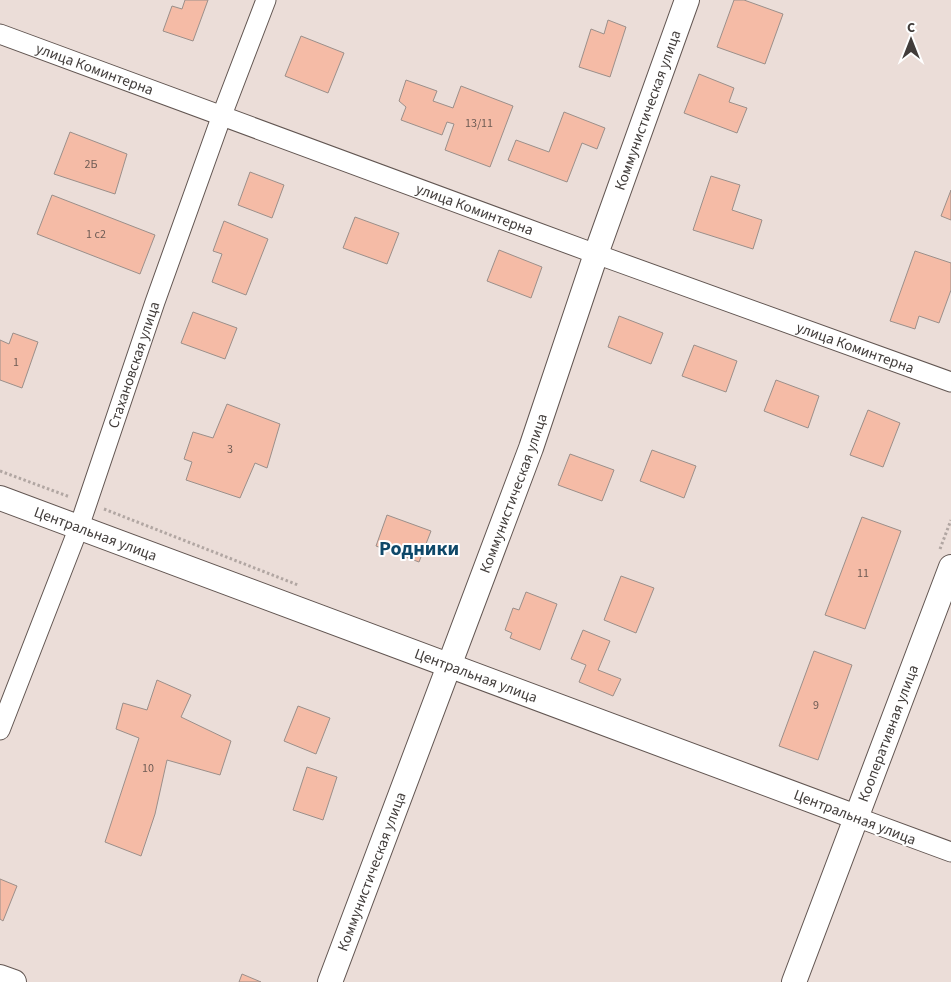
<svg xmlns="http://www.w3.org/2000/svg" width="951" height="982" font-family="'Source Sans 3',sans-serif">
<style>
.building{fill:#f5bba6;stroke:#9b8f8a}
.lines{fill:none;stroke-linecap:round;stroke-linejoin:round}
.minor-casing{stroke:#625652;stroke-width:21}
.tertiary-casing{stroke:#625652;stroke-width:26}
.path{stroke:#b1a6a2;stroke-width:3;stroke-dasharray:2.5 2.5;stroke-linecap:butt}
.minor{stroke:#fff;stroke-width:19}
.tertiary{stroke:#fff;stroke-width:24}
.labels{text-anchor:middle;stroke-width:4;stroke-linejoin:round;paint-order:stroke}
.number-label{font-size:12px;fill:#6e5c55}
.street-label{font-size:15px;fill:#413c3a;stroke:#fff}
.district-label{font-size:20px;font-weight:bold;fill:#0e4869;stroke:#fff}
</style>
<rect width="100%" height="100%" fill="#ebddd8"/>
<!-- building -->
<g class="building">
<polygon points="185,0 208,0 193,41 163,31 172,6 182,9"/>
<polygon points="734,0 744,0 783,14 765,64 717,47"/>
<polygon points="608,20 626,27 610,77 579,67 591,29 604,34"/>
<polygon points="301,36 344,53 328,93 285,76"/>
<polygon points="699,74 734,88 729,102 747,108 737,133 684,113"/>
<polygon points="406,80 437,91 433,101 453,108 461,86 513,106 490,167 445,150 454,124 447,122 442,135 401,120 406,107 399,101"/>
<polygon points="564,112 605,128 597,149 582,143 567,182 508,160 516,140 549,152"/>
<polygon points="70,132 127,154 115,194 54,174"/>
<polygon points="250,172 284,185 272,218 238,205"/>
<polygon points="711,176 740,185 732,210 762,220 753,249 693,230"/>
<polygon points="951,190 951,220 941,216"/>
<polygon points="52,195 155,235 140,274 37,234"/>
<polygon points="355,217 399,233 387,264 343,248"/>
<polygon points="224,221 268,239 246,295 212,282 222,254 213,251"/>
<polygon points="499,250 542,267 531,298 487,281"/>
<polygon points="915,251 951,263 951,290 939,323 919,316 915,329 890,321"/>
<polygon points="193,312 237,328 225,359 181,343"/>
<polygon points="619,316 663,333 651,364 608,347"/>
<polygon points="13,333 38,342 22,388 0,380 0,340 9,344"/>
<polygon points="694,345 737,361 726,392 682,376"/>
<polygon points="776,380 819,396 808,428 764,411"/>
<polygon points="227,404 280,424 267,468 255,463 240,498 186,480 192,462 184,459 193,432 213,438"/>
<polygon points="868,410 900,423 883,467 850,455"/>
<polygon points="652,450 696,466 684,498 640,481"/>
<polygon points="570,454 614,470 602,501 558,485"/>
<polygon points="387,515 431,531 419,562 376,546"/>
<polygon points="862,517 901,531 865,629 825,615"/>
<polygon points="621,576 654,588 636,633 604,620"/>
<polygon points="526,592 557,604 540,650 510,638 512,633 505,630 513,608 519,610"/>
<polygon points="583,630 610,641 598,670 621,679 613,696 579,682 586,665 571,659"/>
<polygon points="814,651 852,665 818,760 779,746"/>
<polygon points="157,680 191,695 181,717 231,741 220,775 167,760 155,814 141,856 105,842 139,738 116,729 123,703 147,710"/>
<polygon points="298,706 330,718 316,754 284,741"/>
<polygon points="307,767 337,777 323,820 293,810"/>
<polygon points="0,879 17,886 3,921 0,919"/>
<polygon points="242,974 261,982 239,982"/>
</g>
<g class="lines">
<defs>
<g id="minor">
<path id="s1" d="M0,34L596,254L951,382"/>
<path id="s2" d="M0,730L79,527L155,302L222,115L266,0"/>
<polyline points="856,817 951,852"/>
</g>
<g id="tertiary">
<path id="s3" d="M0,498L856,817"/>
<polyline points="0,977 14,982"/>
<path id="s4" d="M330,982L531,448L596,254L687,0"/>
<path id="s5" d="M794,982L951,567"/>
</g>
</defs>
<!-- minor casing -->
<use href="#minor" class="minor-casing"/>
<!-- tertiary casing -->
<use href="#tertiary" class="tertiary-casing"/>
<!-- path -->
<g class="path">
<polyline points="0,471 70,497"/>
<polyline points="104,509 298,585"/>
<polyline points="940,549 951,520"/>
</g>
<!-- minor -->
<use href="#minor" class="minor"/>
<!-- tertiary -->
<use href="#tertiary" class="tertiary"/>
</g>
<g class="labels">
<!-- number labels -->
<g class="number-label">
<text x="479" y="127">13/11</text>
<text x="91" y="168">2Б</text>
<text x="96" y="238">1 с2</text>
<text x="16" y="366">1</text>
<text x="230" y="453">3</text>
<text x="863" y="577">11</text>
<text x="816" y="709">9</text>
<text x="148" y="772">10</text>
</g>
<!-- street labels -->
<g class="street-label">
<text dy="5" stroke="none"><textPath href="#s1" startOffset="101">улица Коминтерна</textPath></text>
<text dy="5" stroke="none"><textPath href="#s4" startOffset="928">Коммунистическая улица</textPath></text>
<text dy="5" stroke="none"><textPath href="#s1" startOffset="506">улица Коминтерна</textPath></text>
<text dy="5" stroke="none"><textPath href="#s1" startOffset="911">улица Коминтерна</textPath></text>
<text dy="5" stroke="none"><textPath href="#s2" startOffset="389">Стахановская улица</textPath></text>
<text dy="5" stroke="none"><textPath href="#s4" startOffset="522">Коммунистическая улица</textPath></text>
<text dy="5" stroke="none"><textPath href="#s3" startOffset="102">Центральная улица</textPath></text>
<text dy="5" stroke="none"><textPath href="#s3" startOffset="508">Центральная улица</textPath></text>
<text dy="5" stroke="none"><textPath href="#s5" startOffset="266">Кооперативная улица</textPath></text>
<text transform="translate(855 817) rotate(21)" y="5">Центральная улица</text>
<text dy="5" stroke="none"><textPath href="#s4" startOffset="118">Коммунистическая улица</textPath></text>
</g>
<!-- district labels -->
<g class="district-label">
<text x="419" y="555">Родники</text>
</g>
</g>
<!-- north arrow -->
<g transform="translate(911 40)" stroke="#ffffff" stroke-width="4" paint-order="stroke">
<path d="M0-4L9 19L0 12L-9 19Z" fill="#413c3a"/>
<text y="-8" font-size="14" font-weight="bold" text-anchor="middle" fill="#413c3a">С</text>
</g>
</svg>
